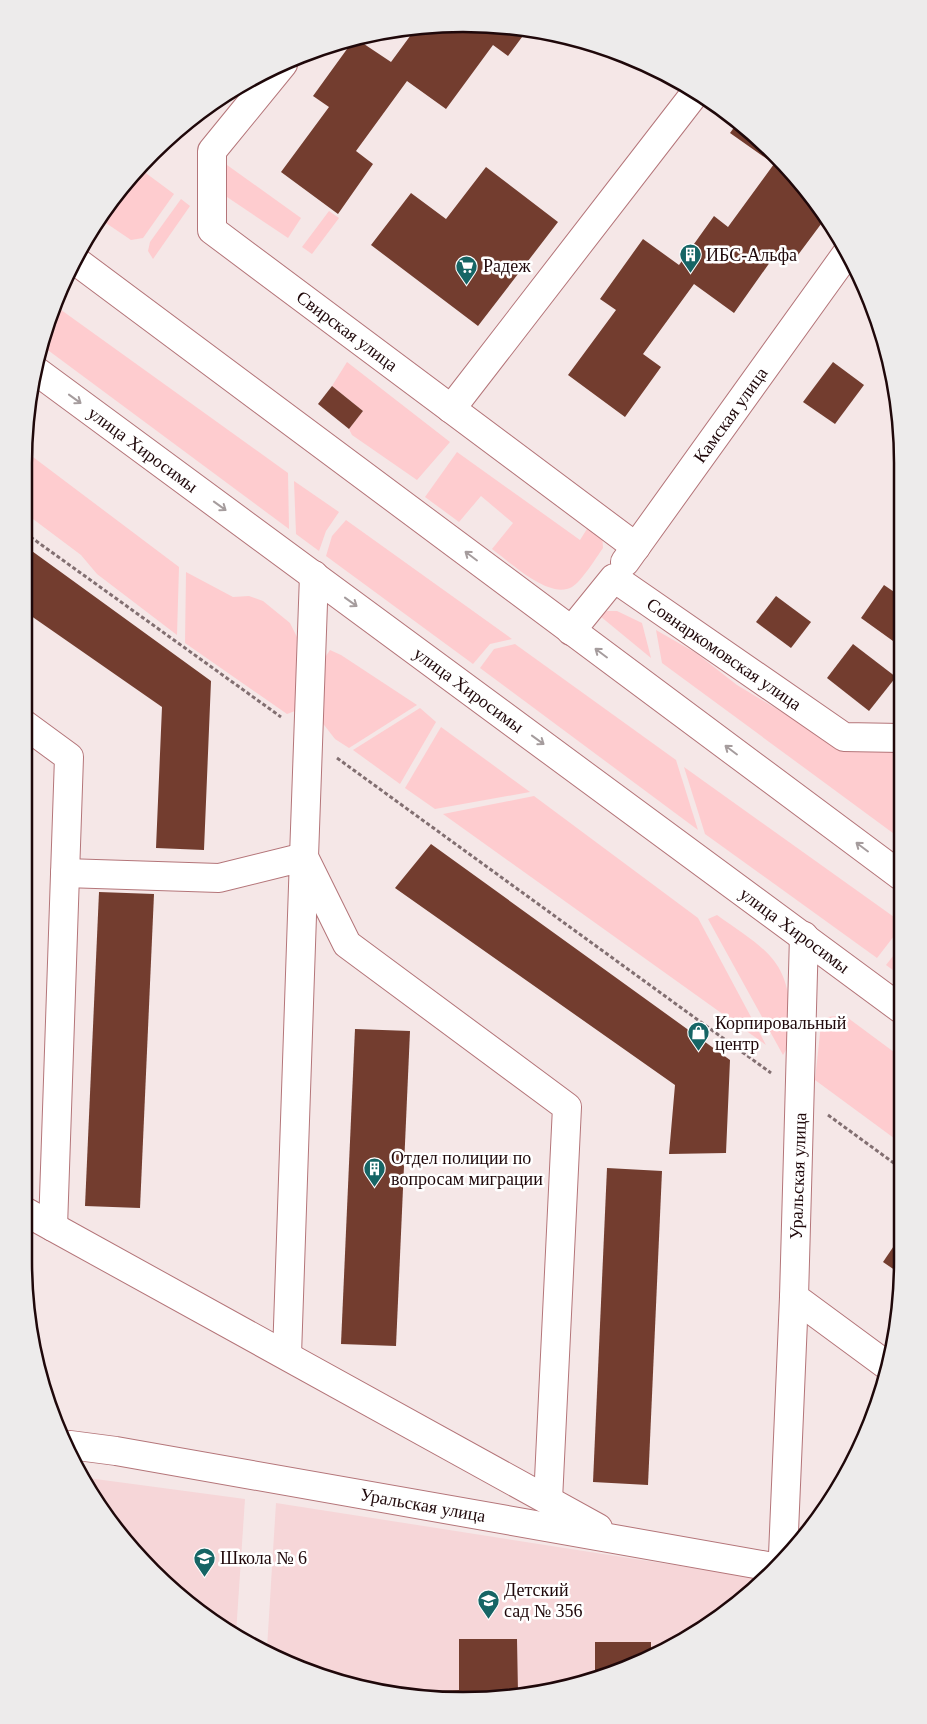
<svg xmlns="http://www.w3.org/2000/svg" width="927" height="1724" font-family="'Times New Roman',serif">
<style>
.built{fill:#f6d6d8}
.green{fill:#fecccf}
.building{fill:#733d2f}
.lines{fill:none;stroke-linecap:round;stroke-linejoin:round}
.minor-casing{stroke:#b47579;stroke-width:30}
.major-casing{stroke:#b47579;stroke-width:30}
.path{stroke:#826f71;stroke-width:3;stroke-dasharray:4 2.5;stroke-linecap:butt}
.minor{stroke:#fff;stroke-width:28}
.major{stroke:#fff;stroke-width:28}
.oneway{stroke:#a59c9d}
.labels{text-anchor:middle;stroke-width:5;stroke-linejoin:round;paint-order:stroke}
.poi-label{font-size:18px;fill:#1f080a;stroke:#fff;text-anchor:start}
.street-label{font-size:18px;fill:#1f080a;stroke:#fff}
.rim{fill:none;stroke:#1f080a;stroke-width:2.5}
</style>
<rect width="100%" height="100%" fill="#f5e7e7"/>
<!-- built -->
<g class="built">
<polygon points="88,1478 245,1499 236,1634 219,1626 115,1528"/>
<polygon points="276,1503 764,1579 754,1591 632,1667 493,1699 350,1685 267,1648"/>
</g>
<!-- green -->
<g class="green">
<polygon points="220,160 301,218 288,238 227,197"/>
<polygon points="139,168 174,194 143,238 131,240 100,219"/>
<polygon points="181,199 190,206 153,259 148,251 150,242"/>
<polygon points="329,211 339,218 312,254 302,247"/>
<polygon points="57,307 288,473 289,529 41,345"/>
<polygon points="347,362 450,442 417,480 352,435 349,429 363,411 332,386"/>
<polygon points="25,451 179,567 177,635 97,574 81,555 25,513"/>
<path d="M457,452L580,540L592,521L602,533L603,548C596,558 581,582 572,587C549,600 510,562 492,549L513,523L481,496L459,522L425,497Z"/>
<polygon points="294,481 339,512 326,531 319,551 296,534"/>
<polygon points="346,520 512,639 490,644 473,664 326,556 332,536"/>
<polygon points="186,572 233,597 249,596 263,601 290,623 297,637 295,711 287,714 185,643"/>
<polygon points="607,611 617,611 642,623 651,658 600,616"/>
<polygon points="656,630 696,653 737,685 823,737 885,750 901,756 901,839 662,663"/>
<polygon points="515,644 676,760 698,830 480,668 494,649"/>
<polygon points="330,650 341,655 417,705 349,748 335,739 321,721 324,659"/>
<polygon points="420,708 436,722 400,784 353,750"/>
<polygon points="441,727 530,792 435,809 405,788"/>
<polygon points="684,767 901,922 901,927 877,958 705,834"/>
<polygon points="534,796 698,918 766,1045 443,814"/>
<path d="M717,915C761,947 790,958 790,1018C790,1033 791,1043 783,1055L708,919Z"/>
<polygon points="901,946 901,976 886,965"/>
<polygon points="836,1016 848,1018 902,1058 902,1144 815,1080 821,1024 828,1017"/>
</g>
<!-- building -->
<g class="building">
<polygon points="434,25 528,29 508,56 493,45 446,109 407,81 356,151 373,164 338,214 281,172 329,107 313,96 355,38 391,62 416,28"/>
<polygon points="738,122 754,133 788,172 786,174 797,183 827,216 795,259 780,248 734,313 694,284 643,354 661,367 625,417 568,375 616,310 600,299 643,239 679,265 714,216 728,227 774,164 730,133"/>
<polygon points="486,167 558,222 478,326 371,245 411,193 446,219"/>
<polygon points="833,362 864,385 835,424 803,402"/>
<polygon points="332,386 363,411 349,429 318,404"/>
<polygon points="25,546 211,681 204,850 156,848 162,707 24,611"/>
<polygon points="884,585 900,596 900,646 861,618"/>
<polygon points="776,596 811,622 791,648 756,622"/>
<polygon points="853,644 896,677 869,711 827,678"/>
<polygon points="431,844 730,1060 726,1153 669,1154 675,1085 395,888"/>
<polygon points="99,892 154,894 140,1208 85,1206"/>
<polygon points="355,1029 410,1031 396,1346 341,1344"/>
<polygon points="607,1168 662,1171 648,1485 593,1482"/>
<polygon points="902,1234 902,1275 883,1262"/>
<polygon points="459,1639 517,1639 518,1693 493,1699 413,1692 459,1690"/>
<polygon points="595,1642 651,1642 651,1655 632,1667 595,1675"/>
</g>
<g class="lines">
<defs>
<g id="minor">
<path id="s1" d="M283,64L212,151V230L636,547"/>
<polyline points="451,409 696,92"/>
<path id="s2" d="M625,562L847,253"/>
<polyline points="314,575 304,857 347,944 567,1107 548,1500"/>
<path id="s3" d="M571,631L614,578L844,737L901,738"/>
<polyline points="24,724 69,757 53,1227"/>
<polyline points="65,873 219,878 304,857 287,1355"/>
<polyline points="804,936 794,1297 889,1367"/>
<polyline points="24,1211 598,1528"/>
<path id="s4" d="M70,1445L116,1451L773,1567"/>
<polyline points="783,1555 794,1297"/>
</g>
<g id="major">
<polyline points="76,261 901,876"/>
<path id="s5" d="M35,370L901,1009"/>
</g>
</defs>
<!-- minor casing -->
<use href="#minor" class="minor-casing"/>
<!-- major casing -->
<use href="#major" class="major-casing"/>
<!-- path -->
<g class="path">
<polyline points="25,533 281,717"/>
<polyline points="337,758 771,1073"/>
<polyline points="828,1115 902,1169"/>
</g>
<!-- minor -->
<use href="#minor" class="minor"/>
<!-- major -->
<use href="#major" class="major"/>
</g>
<!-- one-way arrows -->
<defs><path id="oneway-shaft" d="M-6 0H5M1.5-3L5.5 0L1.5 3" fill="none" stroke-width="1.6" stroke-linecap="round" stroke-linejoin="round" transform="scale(1.25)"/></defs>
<g class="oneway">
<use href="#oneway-shaft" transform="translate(75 399) rotate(36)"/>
<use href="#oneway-shaft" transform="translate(220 506) rotate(36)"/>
<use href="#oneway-shaft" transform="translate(471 556) rotate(-143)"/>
<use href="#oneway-shaft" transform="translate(351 602) rotate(36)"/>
<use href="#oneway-shaft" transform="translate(601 653) rotate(-143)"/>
<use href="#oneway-shaft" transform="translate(538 740) rotate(36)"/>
<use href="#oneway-shaft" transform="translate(731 750) rotate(-143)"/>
<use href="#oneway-shaft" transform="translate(862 847) rotate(-143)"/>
</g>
<!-- icons -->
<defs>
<symbol id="building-pin" viewBox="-11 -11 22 30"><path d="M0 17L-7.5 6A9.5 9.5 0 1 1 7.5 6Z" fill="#166565" stroke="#fff"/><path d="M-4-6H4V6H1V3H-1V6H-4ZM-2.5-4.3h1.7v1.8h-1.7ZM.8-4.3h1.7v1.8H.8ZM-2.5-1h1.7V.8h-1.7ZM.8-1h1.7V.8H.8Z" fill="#fff"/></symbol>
<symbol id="supermarket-pin" viewBox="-11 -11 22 30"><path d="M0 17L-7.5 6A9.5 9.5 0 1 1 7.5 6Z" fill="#166565" stroke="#fff"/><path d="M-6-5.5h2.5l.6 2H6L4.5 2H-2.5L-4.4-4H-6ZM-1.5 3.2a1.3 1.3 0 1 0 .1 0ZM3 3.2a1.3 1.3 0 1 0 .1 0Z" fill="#fff"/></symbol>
<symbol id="shop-pin" viewBox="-11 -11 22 30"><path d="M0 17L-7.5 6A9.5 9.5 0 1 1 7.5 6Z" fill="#166565" stroke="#fff"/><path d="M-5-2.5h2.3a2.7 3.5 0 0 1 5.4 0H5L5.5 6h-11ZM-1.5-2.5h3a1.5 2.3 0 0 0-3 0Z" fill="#fff"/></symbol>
<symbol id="school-pin" viewBox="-11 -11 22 30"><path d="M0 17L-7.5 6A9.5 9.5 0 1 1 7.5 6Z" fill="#166565" stroke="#fff"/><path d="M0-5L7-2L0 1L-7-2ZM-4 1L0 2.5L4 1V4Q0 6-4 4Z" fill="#fff"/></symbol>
</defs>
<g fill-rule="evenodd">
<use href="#building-pin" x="678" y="242" width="25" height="34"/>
<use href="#supermarket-pin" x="454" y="254" width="25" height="34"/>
<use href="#shop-pin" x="686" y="1020" width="25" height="34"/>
<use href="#building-pin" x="362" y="1156" width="25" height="34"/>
<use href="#school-pin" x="192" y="1546" width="25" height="34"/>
<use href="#school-pin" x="476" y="1588" width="25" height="34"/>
</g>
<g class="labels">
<!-- poi labels -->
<g class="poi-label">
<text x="706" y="261">ИБС-Альфа</text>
<text x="483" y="272">Радеж</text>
<text x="715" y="1029">Корпировальный<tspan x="715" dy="21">центр</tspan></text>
<text x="391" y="1164">Отдел полиции по<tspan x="391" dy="21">вопросам миграции</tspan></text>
<text x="220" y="1564">Школа № 6</text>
<text x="504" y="1596">Детский<tspan x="504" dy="21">сад № 356</tspan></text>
</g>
<!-- street labels -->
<g class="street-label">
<text dy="6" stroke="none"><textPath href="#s1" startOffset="360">Свирская улица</textPath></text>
<text dy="6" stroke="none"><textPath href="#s2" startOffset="181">Камская улица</textPath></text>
<text dy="6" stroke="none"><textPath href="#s5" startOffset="134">улица Хиросимы</textPath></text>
<text dy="6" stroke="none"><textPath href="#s3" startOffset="202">Совнаркомовская улица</textPath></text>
<text dy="6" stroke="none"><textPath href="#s5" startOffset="539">улица Хиросимы</textPath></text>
<text dy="6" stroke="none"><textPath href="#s5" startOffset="944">улица Хиросимы</textPath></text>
<text transform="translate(798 1176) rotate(-88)" y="6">Уральская улица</text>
<text dy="6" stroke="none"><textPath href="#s4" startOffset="358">Уральская улица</textPath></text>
</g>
</g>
<!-- crop -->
<path d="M0 0H927V1724H0ZM463 32H463A431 431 0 0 1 894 463V1261A431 431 0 0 1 463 1692H463A431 431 0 0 1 32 1261V463A431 431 0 0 1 463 32Z" fill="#edebeb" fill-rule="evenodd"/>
<path class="rim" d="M463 32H463A431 431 0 0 1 894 463V1261A431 431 0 0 1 463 1692H463A431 431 0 0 1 32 1261V463A431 431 0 0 1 463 32Z"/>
</svg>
